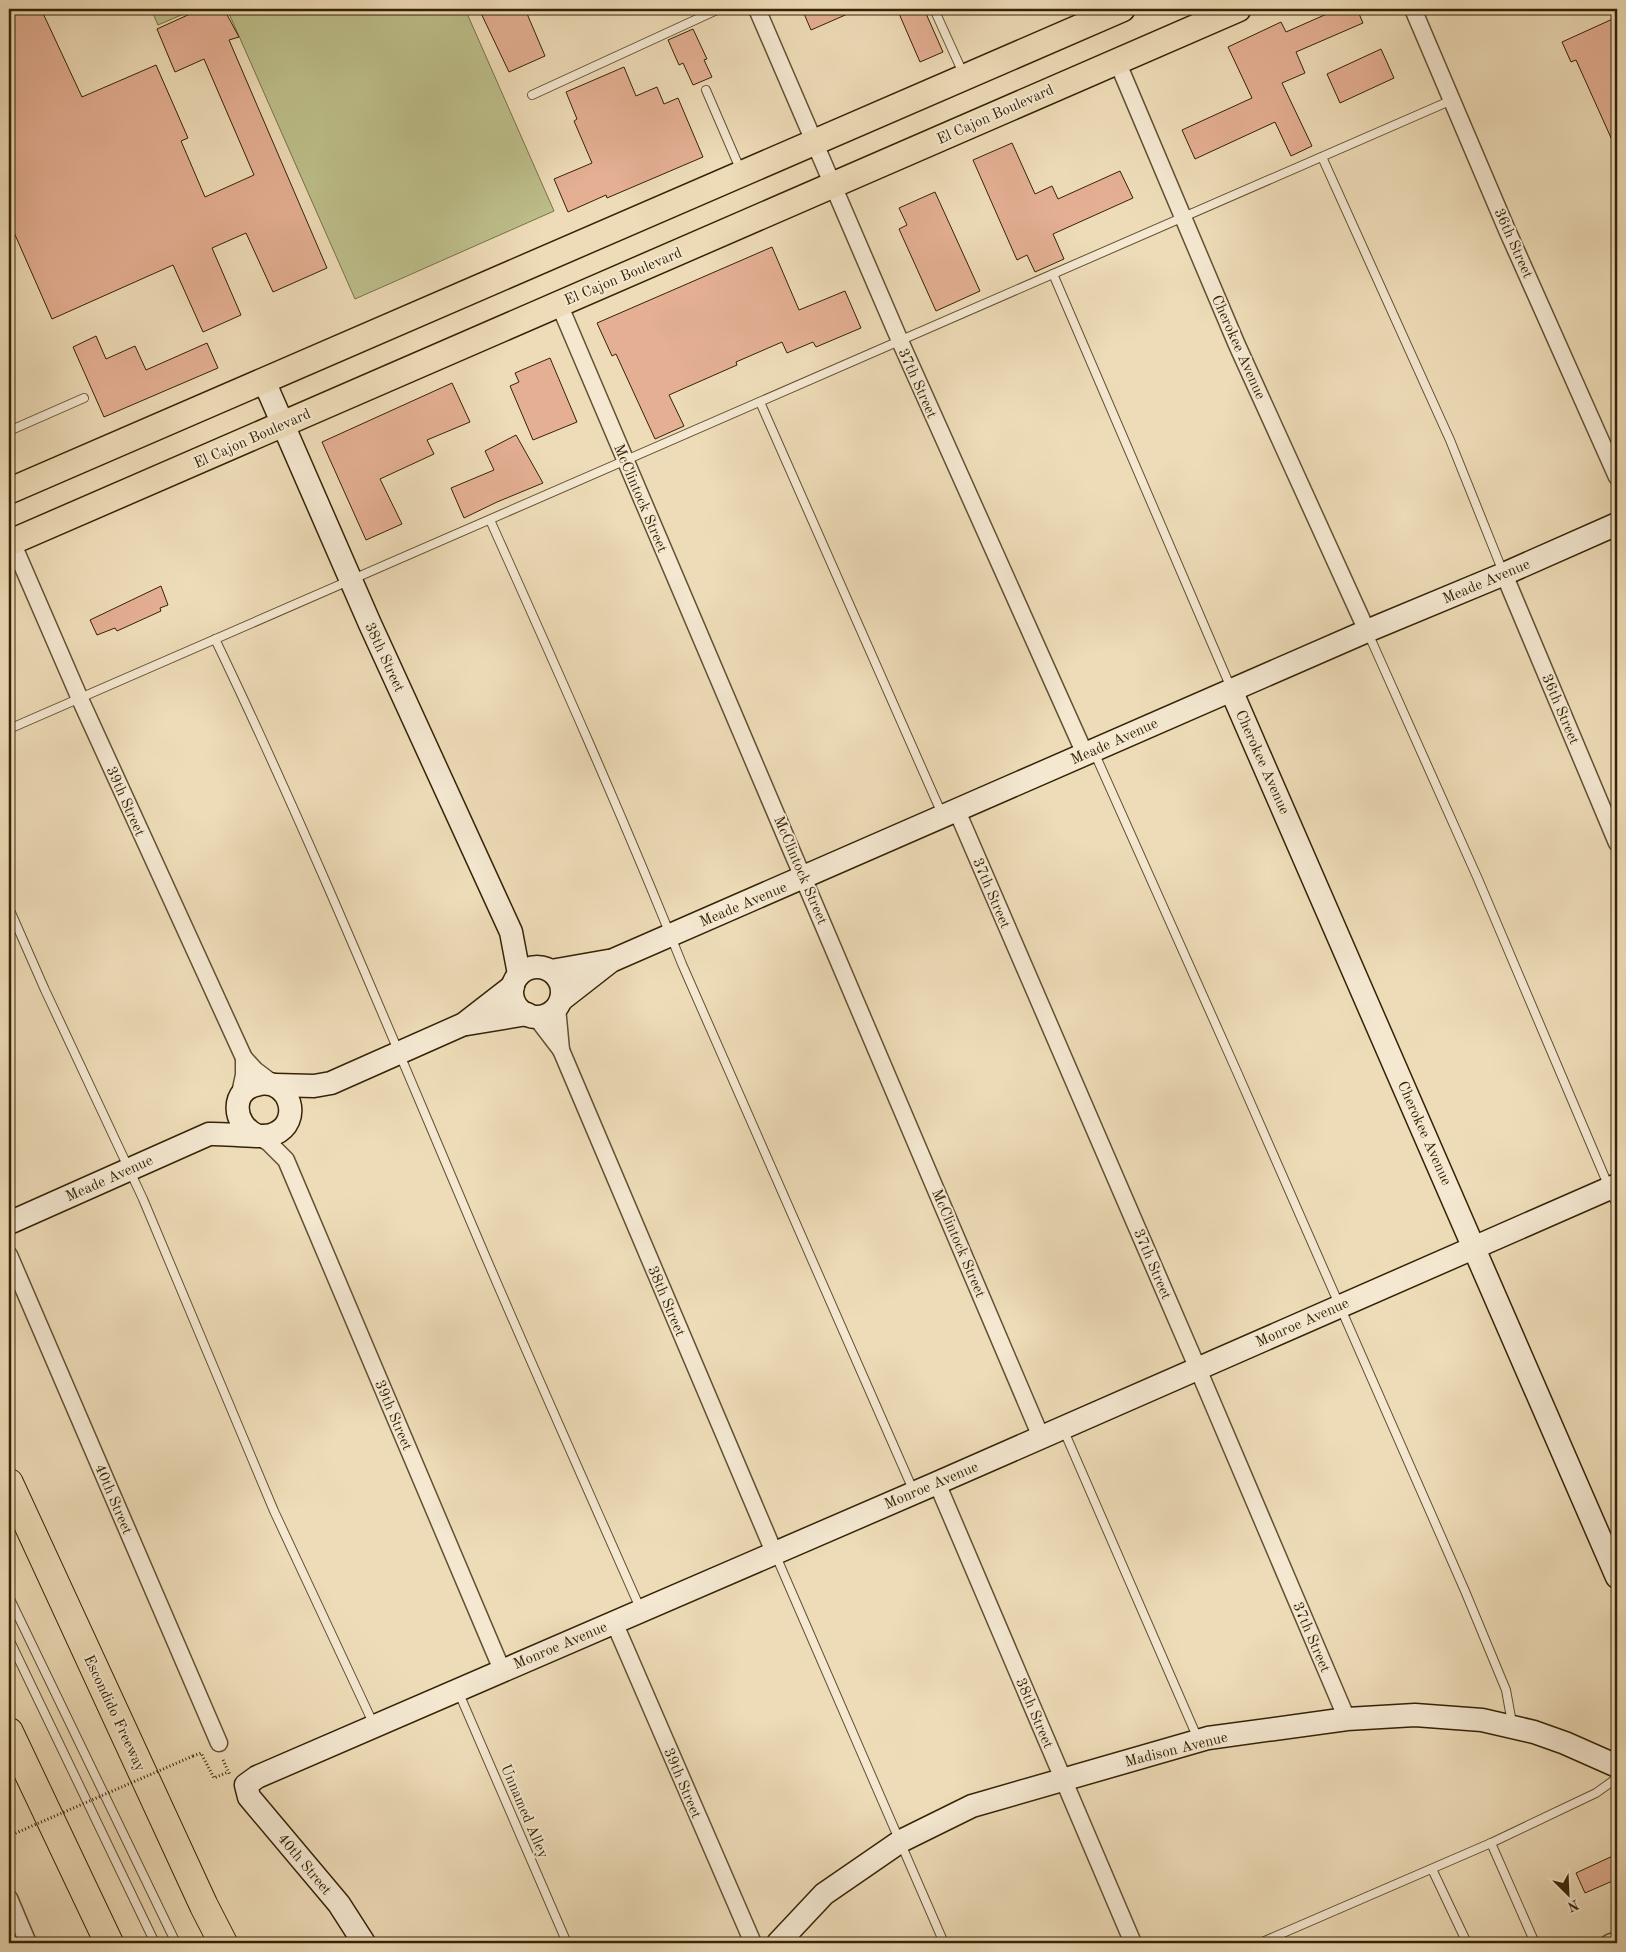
<svg xmlns="http://www.w3.org/2000/svg" width="1626" height="1952" font-family="'Old Standard TT',serif">
<style>
.green{fill:#bdbf8b;stroke:#797148}
.building{fill:#e4af93;stroke:#352305}
.lines{fill:none;stroke-linecap:round;stroke-linejoin:round}
.lane-casing{stroke:#635132;stroke-width:10}
.street-casing{stroke:#635132;stroke-width:19}
.secondary-casing{stroke:#352305;stroke-width:25}
.primary-casing{stroke:#352305;stroke-width:28}
.highway-casing{stroke:#352305;stroke-width:30}
.path{stroke:#352305;stroke-width:3;stroke-dasharray:1 2.5;stroke-linecap:butt}
.lane{stroke:#f4e8d1;stroke-width:8}
.street{stroke:#f4e8d1;stroke-width:16}
.secondary{stroke:#f4e8d1;stroke-width:22}
.primary{stroke:#eedcb8;stroke-width:25}
.highway{stroke:#eedcb8;stroke-width:28}
.path-bridge{stroke:#352305;stroke-width:3;stroke-dasharray:1 2.5;stroke-linecap:butt}
.labels{text-anchor:middle;stroke-width:4;stroke-linejoin:round;paint-order:stroke}
.street-label{font-size:15px;fill:#352305;stroke:#f4e8d1}
</style>
<rect width="100%" height="100%" fill="#eedcb8"/>
<filter id="stains"><feTurbulence type="fractalNoise" baseFrequency=".004" numOctaves="4"/><feColorMatrix values="0 0 0 0 .2 0 0 0 0 .09 0 0 0 0 .02 0 0 0 .5 -.17"/></filter>
<radialGradient id="worn" r=".72"><stop offset=".6" stop-color="#630" stop-opacity="0"/><stop offset="1" stop-color="#630" stop-opacity=".3"/></radialGradient>
<!-- green -->
<g class="green">
<polygon points="151,9 195,9 158,25"/>
<polygon points="227,9 465,9 554,211 355,299"/>
</g>
<!-- building -->
<g class="building">
<polygon points="16,9 41,9 82,97 156,65 188,138 181,141 205,197 254,175 204,59 175,72 157,29 201,9 224,9 239,37 229,40 327,268 273,292 246,233 212,248 241,315 203,332 173,265 52,319 9,221 9,12"/>
<polygon points="479,9 525,9 545,56 509,72"/>
<polygon points="802,9 859,9 811,30"/>
<polygon points="897,9 924,9 943,52 920,62"/>
<polygon points="1338,9 1357,9 1363,23 1296,52 1305,73 1282,83 1312,146 1291,156 1275,122 1195,159 1182,130 1252,98 1228,47 1281,22 1286,32"/>
<polygon points="1617,17 1617,151 1576,60 1571,62 1562,42"/>
<polygon points="693,29 707,59 704,60 712,77 693,85 683,63 679,65 668,40"/>
<polygon points="1381,49 1394,78 1340,103 1327,74"/>
<polygon points="624,67 636,96 657,87 664,104 678,98 703,157 607,198 606,195 568,212 554,179 592,163 574,121 577,119 566,92"/>
<polygon points="1012,143 1035,194 1052,186 1058,199 1120,171 1133,198 1053,234 1064,259 1035,272 1027,255 1017,260 973,160"/>
<polygon points="935,192 980,291 936,311 899,229 907,225 899,208"/>
<polygon points="772,247 799,310 845,291 861,328 816,347 813,342 787,353 782,342 736,362 737,365 669,395 684,426 655,439 616,354 612,356 597,323"/>
<polygon points="96,336 106,359 135,346 146,370 207,343 218,368 104,417 73,347"/>
<polygon points="550,358 577,422 533,440 510,386 519,382 515,373"/>
<polygon points="452,383 470,422 427,440 434,454 380,479 402,524 366,540 322,442"/>
<polygon points="516,435 543,483 497,502 464,518 451,488 494,470 485,451"/>
<polygon points="161,586 168,605 160,608 161,611 117,631 115,628 97,635 90,620"/>
<polygon points="1617,1854 1617,1879 1585,1893 1576,1873"/>
</g>
<g class="lines">
<defs>
<g id="lane">
<polyline points="934,9 963,73"/>
<polyline points="706,90 741,171"/>
<polyline points="532,95 719,9"/>
<polyline points="1322,157 1450,440 1503,572"/>
<polyline points="1053,274 1231,688"/>
<polyline points="760,402 942,814"/>
<polyline points="9,431 84,398"/>
<path d="M490,520C556,667 622,814 682,964L914,1492"/>
<polyline points="1368,633 1478,879 1617,1206"/>
<path d="M215,639C312,841 396,1047 484,1253C535,1372 588,1490 640,1608"/>
<polyline points="9,729 1452,100"/>
<polyline points="1094,752 1237,1072 1465,1591 1506,1690 1512,1723"/>
<polyline points="9,908 45,990 143,1199 274,1511 374,1725"/>
<polyline points="1064,1431 1198,1739"/>
<polyline points="776,1556 944,1943"/>
<polyline points="9,1597 176,1943"/>
<polyline points="9,1639 155,1943"/>
<polyline points="458,1691 567,1943"/>
<polyline points="1491,1843 1535,1943"/>
<polyline points="1432,1869 1467,1943"/>
<polyline points="1260,1943 1491,1843 1596,1793 1617,1778"/>
</g>
<g id="street">
<polyline points="757,9 900,341 1085,754"/>
<polyline points="1413,9 1507,230 1617,477"/>
<polyline points="1117,61 1237,345 1367,631"/>
<polyline points="559,304 1041,1437"/>
<polyline points="12,542 80,699 244,1058"/>
<polyline points="1504,574 1617,843"/>
<polyline points="957,811 1198,1369 1347,1719"/>
<polyline points="557,1007 561,1050"/>
<polyline points="535,1016 561,1050 774,1552"/>
<polyline points="239,1098 244,1075 244,1058 255,1070 275,1085"/>
<polyline points="258,1136 269,1143 286,1160 502,1670"/>
<polyline points="9,1255 219,1743"/>
<polyline points="937,1483 1133,1943"/>
<polyline points="614,1622 753,1943"/>
<polyline points="9,1898 28,1943"/>
<polyline points="1609,1943 1617,1940"/>
</g>
<g id="secondary">
<polyline points="264,381 370,624 511,932 519,974"/>
<polyline points="1231,690 1617,1577"/>
<circle cx="537" cy="992" r="25"/>
<polyline points="551,971 608,961"/>
<polyline points="561,1000 611,961 1367,631 1504,574 1617,524"/>
<polyline points="467,1024 527,1014"/>
<polyline points="275,1085 314,1086 331,1083 464,1024 513,986"/>
<path d="M9,1223L209,1134C225,1133 263,1139 274,1134C303,1122 290,1079 260,1084C230,1088 231,1125 258,1136"/>
<polyline points="364,1943 339,1904 249,1797 246,1785 257,1777 937,1483 1617,1185"/>
<polyline points="778,1943 824,1894 901,1841 972,1806 1208,1738 1347,1719 1415,1715 1482,1720 1534,1732 1565,1743 1617,1766"/>
</g>
<g id="primary">
<polyline points="9,491 1122,9"/>
<polyline points="9,543 1238,9"/>
</g>
<g id="highway">
<polyline points="9,1483 204,1906 223,1943"/>
<polyline points="9,1732 109,1943"/>
</g>
</defs>
<!-- lane casing -->
<use href="#lane" class="lane-casing"/>
<!-- street casing -->
<use href="#street" class="street-casing"/>
<!-- secondary casing -->
<use href="#secondary" class="secondary-casing"/>
<!-- primary casing -->
<use href="#primary" class="primary-casing"/>
<!-- highway casing -->
<use href="#highway" class="highway-casing"/>
<!-- path -->
<g class="path">
<polyline points="193,1756 201,1753 214,1778 228,1772"/>
<polyline points="223,1760 230,1775"/>
</g>
<!-- lane -->
<use href="#lane" class="lane"/>
<!-- street -->
<use href="#street" class="street"/>
<!-- secondary -->
<use href="#secondary" class="secondary"/>
<!-- primary -->
<use href="#primary" class="primary"/>
<!-- highway -->
<use href="#highway" class="highway"/>
<!-- path-bridge -->
<polyline class="path-bridge" points="9,1836 193,1756"/>
</g>
<g class="labels">
<!-- street labels -->
<g class="street-label">
<text transform="translate(995 114) rotate(-24)" y="5">El Cajon Boulevard</text>
<text transform="translate(1514 243) rotate(66)" y="5">36th Street</text>
<text transform="translate(623 276) rotate(-23)" y="5">El Cajon Boulevard</text>
<text transform="translate(1239 347) rotate(66)" y="5">Cherokee Avenue</text>
<text transform="translate(918 383) rotate(66)" y="5">37th Street</text>
<text transform="translate(252 438) rotate(-24)" y="5">El Cajon Boulevard</text>
<text transform="translate(641 498) rotate(67)" y="5">McClintock Street</text>
<text transform="translate(1486 581) rotate(-23)" y="5">Meade Avenue</text>
<text transform="translate(385 657) rotate(65)" y="5">38th Street</text>
<text transform="translate(1561 709) rotate(67)" y="5">36th Street</text>
<text transform="translate(1114 741) rotate(-24)" y="5">Meade Avenue</text>
<text transform="translate(1263 762) rotate(66)" y="5">Cherokee Avenue</text>
<text transform="translate(126 801) rotate(66)" y="5">39th Street</text>
<text transform="translate(801 870) rotate(67)" y="5">McClintock Street</text>
<text transform="translate(992 893) rotate(67)" y="5">37th Street</text>
<text transform="translate(743 904) rotate(-23)" y="5">Meade Avenue</text>
<text transform="translate(1425 1133) rotate(66)" y="5">Cherokee Avenue</text>
<text transform="translate(109 1178) rotate(-24)" y="5">Meade Avenue</text>
<text transform="translate(959 1243) rotate(67)" y="5">McClintock Street</text>
<text transform="translate(1153 1264) rotate(67)" y="5">37th Street</text>
<text transform="translate(667 1301) rotate(67)" y="5">38th Street</text>
<text transform="translate(1302 1322) rotate(-24)" y="5">Monroe Avenue</text>
<text transform="translate(394 1415) rotate(67)" y="5">39th Street</text>
<text transform="translate(931 1485) rotate(-23)" y="5">Monroe Avenue</text>
<text transform="translate(114 1499) rotate(67)" y="5">40th Street</text>
<text transform="translate(1312 1637) rotate(67)" y="5">37th Street</text>
<text transform="translate(560 1645) rotate(-23)" y="5">Monroe Avenue</text>
<text transform="translate(115 1713) rotate(65)" y="5">Escondido Freeway</text>
<text transform="translate(1035 1713) rotate(67)" y="5">38th Street</text>
<text transform="translate(1176 1749) rotate(-14)" y="5">Madison Avenue</text>
<text transform="translate(683 1783) rotate(67)" y="5">39th Street</text>
<text transform="translate(525 1811) rotate(67)" y="5">Unnamed Alley</text>
<text transform="translate(305 1864) rotate(50)" y="5">40th Street</text>
</g>
</g>
<!-- margin -->
<rect width="1626" height="1952" fill="none" stroke="#eedcb8" stroke-width="30"/>
<rect x="10" y="10" width="1606" height="1932" fill="none" stroke="#352305" stroke-width="2.5"/>
<rect x="15" y="15" width="1596" height="1922" fill="none" stroke="#352305"/>
<!-- north arrow -->
<g transform="translate(1568 1894) rotate(156)" stroke="#f4e8d1" stroke-width="4" paint-order="stroke">
<path d="M0-4L9 19L0 12L-9 19Z" fill="#352305"/>
<text y="-8" font-size="14" font-weight="bold" text-anchor="middle" fill="#352305">N</text>
</g>
<rect width="100%" height="100%" filter="url(#stains)"/>
<rect width="100%" height="100%" fill="url(#worn)"/>
</svg>
